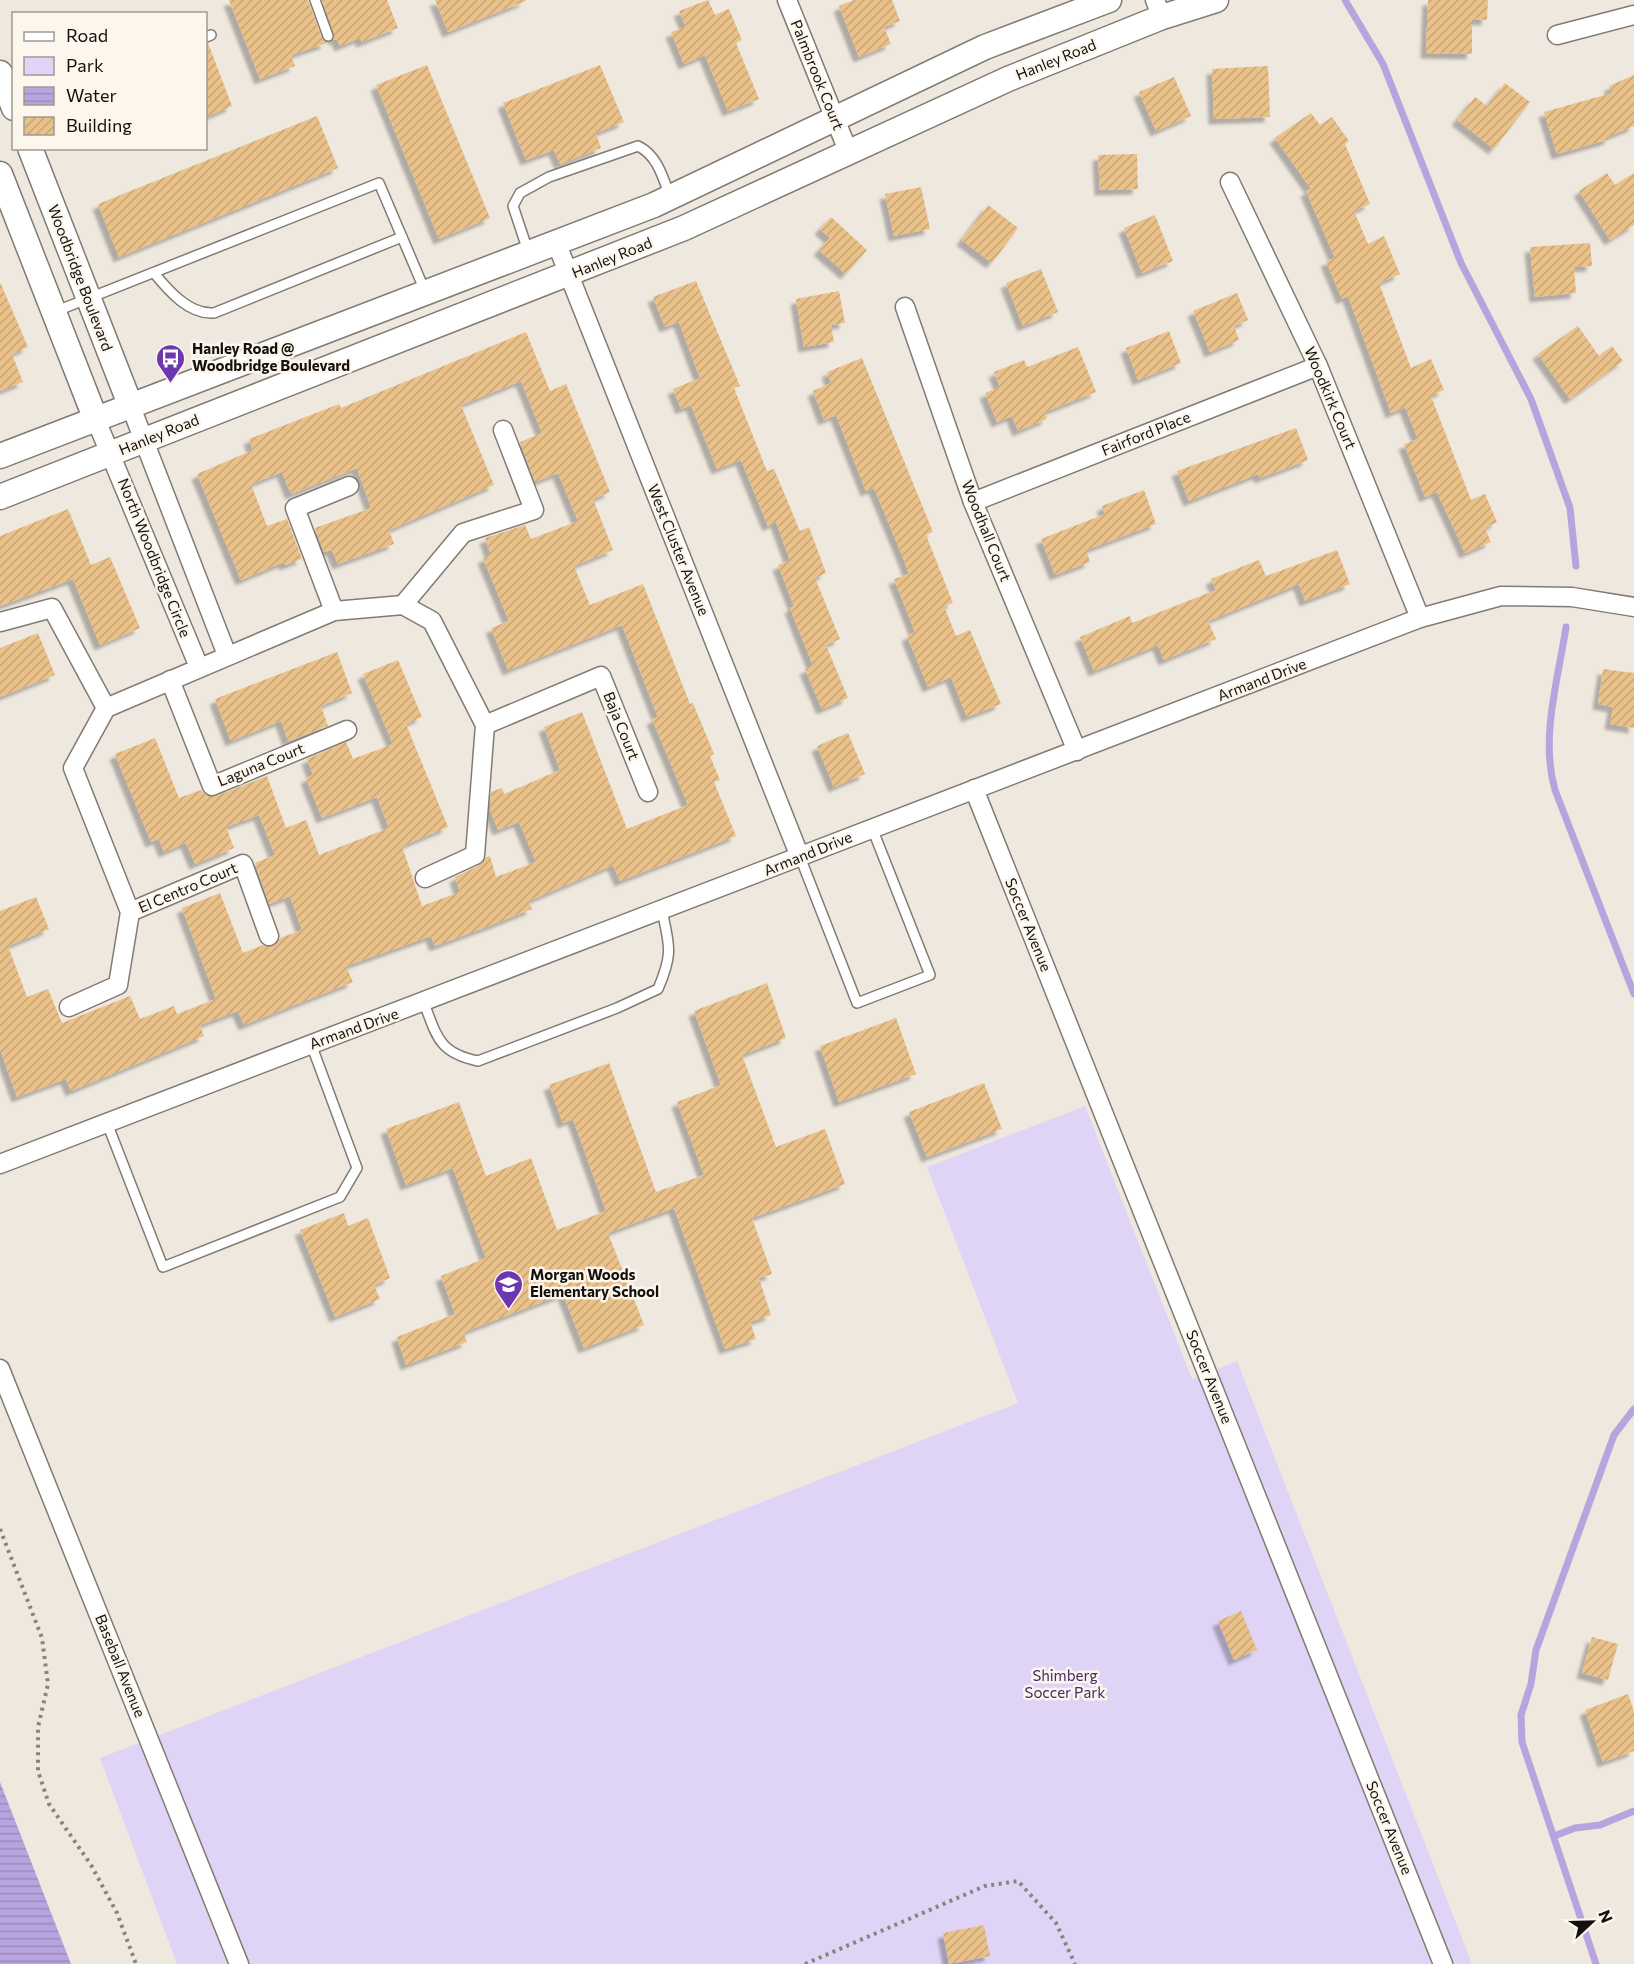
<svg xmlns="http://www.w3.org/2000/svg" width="1634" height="1964" font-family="Commissioner,sans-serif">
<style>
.green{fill:#dfd4f6}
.water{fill:url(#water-rules)}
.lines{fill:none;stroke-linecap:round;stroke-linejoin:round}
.stream{stroke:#b7a3de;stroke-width:7}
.building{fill:url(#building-hatch);filter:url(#shadow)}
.lane-casing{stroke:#817b73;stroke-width:12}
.street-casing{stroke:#817b73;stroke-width:21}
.secondary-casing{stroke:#817b73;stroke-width:27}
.path{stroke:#88847d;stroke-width:4;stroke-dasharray:3 4.5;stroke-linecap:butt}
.lane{stroke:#fff;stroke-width:9}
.street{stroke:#fff;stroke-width:18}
.secondary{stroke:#fff;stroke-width:24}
.labels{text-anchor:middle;stroke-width:5;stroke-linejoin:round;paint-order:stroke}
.street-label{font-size:15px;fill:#13110e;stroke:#fdf6ec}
.poi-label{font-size:15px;font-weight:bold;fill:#13110e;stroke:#fdf6ec;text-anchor:start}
.park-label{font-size:15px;fill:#44266c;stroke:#fdf6ec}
</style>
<defs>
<pattern id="water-rules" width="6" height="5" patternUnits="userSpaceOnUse" patternTransform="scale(1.5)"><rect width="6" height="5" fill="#b7a3de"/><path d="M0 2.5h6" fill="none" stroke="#9c8bbd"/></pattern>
<pattern id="building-hatch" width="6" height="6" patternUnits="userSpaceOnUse" patternTransform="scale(1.5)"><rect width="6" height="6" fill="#eac189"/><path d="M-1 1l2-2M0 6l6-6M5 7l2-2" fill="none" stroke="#c8a575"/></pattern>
<filter id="shadow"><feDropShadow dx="-5.5" dy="5.5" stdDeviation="1.5" flood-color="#0004"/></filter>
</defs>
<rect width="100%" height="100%" fill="#efe8df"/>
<!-- green -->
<polygon class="green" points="1085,1106 1192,1379 1237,1361 1472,1964 177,1964 100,1758 1018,1403 927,1167"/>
<!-- water -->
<polygon class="water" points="0,1782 71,1964 0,1964"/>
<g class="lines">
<!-- stream -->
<g class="stream">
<polyline points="1345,0 1383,64 1461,263 1531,399 1570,508 1576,566"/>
<path d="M1566,627C1558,680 1540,738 1555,790L1634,994"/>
<polyline points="1554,1836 1575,1828 1600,1825 1634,1811"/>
<polyline points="1596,1964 1522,1742 1521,1715 1531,1684 1536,1650 1614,1435 1634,1409"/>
</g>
</g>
<!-- building -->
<g class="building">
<polygon points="229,0 308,0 322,38 327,43 291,55 295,66 260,79"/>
<polygon points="322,0 387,0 398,28 362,42 360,38 340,46 337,39 333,40 334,34"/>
<polygon points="435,0 525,0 526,1 448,32"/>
<polygon points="708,0 715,15 729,9 742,40 736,43 759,99 728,111 705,55 684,64 671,32 686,27 679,11"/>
<polygon points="854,0 892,0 900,21 884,27 891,44 859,57 839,6"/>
<polygon points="1428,0 1488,0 1487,20 1472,19 1472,54 1426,53"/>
<polygon points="208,43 232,106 206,117 206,44"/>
<polygon points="427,65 490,218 439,239 376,85"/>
<polygon points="600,65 624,122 596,133 601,148 560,164 554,150 526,160 503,103"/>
<polygon points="1268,66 1270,117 1214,119 1212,69"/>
<polygon points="1634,75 1634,126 1609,136 1610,139 1557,154 1544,112 1612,93 1609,86"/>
<polygon points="1174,77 1191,116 1156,131 1139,92"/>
<polygon points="1505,83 1530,102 1494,149 1457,120 1475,97 1487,106"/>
<polygon points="1311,113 1320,125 1332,117 1349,141 1345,144 1370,204 1354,211 1368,244 1384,236 1400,274 1379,283 1411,368 1431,359 1444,390 1431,396 1471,500 1485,494 1497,522 1485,528 1491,542 1465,553 1437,492 1425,497 1404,444 1418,439 1405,407 1391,413 1348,296 1342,299 1326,261 1335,258 1306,191 1311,189 1275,138"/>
<polygon points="317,116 338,168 119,257 98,204"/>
<polygon points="1137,154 1138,189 1100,190 1098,155"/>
<polygon points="1607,173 1615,185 1634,173 1634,225 1610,240 1579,191"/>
<polygon points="921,187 930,229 894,236 885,194"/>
<polygon points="988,205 1018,228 992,263 962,240"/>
<polygon points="1155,215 1173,261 1142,273 1124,228"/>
<polygon points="831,217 867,250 846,274 819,250 830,238 820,229"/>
<polygon points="1590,243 1592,266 1574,267 1576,293 1535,297 1530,247"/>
<polygon points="1041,269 1058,312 1023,326 1006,283"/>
<polygon points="696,281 740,386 734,388 767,471 774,469 800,531 809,527 826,573 815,578 840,639 826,645 848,698 822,709 805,669 813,666 790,608 794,606 778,565 790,560 776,522 768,526 741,460 717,469 691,405 681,409 673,389 700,378 679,322 665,327 653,297"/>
<polygon points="0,282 28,347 12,354 23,382 0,391"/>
<polygon points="839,291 845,323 831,325 834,342 804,347 796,299"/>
<polygon points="1237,293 1248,320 1234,326 1239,340 1210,352 1193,311"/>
<polygon points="1578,326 1599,356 1612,346 1623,361 1570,399 1538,354"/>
<polygon points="1169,331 1181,363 1138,380 1126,348"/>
<polygon points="526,332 550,391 566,384 610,492 593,499 613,550 574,566 590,605 643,584 690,704 693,703 714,754 710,756 720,780 714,782 736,836 620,881 613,865 529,901 532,909 489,926 435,946 431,936 346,966 353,982 284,1009 244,1025 238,1011 200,1025 204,1036 71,1091 66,1079 17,1097 0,1049 0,911 36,897 49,929 8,946 27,997 48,989 62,1023 130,996 140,1019 174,1006 177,1014 216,999 182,908 220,893 243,953 263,945 273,946 280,938 302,930 290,896 269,904 255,863 275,855 259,815 226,827 234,848 195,864 186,843 164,852 159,839 151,842 115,754 155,738 179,798 201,790 206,795 216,796 267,776 286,828 306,820 319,855 389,828 377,797 322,818 306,778 313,775 307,759 346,742 353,759 393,744 363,674 398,660 422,717 406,724 448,827 402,846 422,906 460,892 455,877 480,865 486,857 490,856 496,877 536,862 519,822 498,830 490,809 491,792 502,788 504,794 560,770 544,727 582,712 627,829 688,805 652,719 658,717 622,625 508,670 491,628 509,621 483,558 491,555 485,538 525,525 531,539 578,521 558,473 535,482 520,442 542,433 521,381 461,405 494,485 389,530 394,544 338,564 332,550 324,552 315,528 371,508 357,468 291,494 282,472 251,484 267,526 287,519 302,559 285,565 284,562 241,580 197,474 253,450 249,439 339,404 341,408"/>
<polygon points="1078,347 1096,392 1045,412 1047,419 1018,431 1012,416 997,422 985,393 1000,387 994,372 1024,360 1027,367"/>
<polygon points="862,358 933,532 926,535 953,603 944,606 956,636 970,630 1001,704 967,717 951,677 928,687 907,636 915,632 894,579 909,574 904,560 874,488 866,491 836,415 824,420 813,391 831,383 827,372"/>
<polygon points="1296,428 1308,460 1260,478 1258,474 1189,501 1177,471"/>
<polygon points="1144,490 1156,524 1086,550 1090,562 1055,575 1041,539 1105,514 1102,506"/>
<polygon points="68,509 91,565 110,557 140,628 100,645 73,579 0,606 0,536"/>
<polygon points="1337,550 1350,584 1305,601 1299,584 1208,621 1216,639 1164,660 1158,645 1094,671 1080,637 1130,616 1132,623 1216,590 1211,579 1259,560 1266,576"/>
<polygon points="38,633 55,675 0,697 0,648"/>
<polygon points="337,652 352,693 321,706 328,726 288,741 281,721 231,741 215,699"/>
<polygon points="1603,669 1634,673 1634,728 1610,724 1613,707 1598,704"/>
<polygon points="848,733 865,774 834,787 817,746"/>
<polygon points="767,983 786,1038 742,1055 776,1147 825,1129 845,1184 752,1218 772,1274 759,1278 771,1315 750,1322 756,1339 725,1349 674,1208 608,1233 644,1325 584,1348 563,1294 464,1332 467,1342 406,1365 397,1337 455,1314 441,1276 486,1258 453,1168 406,1185 386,1129 459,1102 486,1176 531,1158 557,1230 606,1211 573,1119 563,1123 549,1085 609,1063 656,1192 704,1175 677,1102 721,1085 694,1011"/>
<polygon points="896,1018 916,1074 839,1102 820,1046"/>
<polygon points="984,1083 1002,1129 927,1157 909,1112"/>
<polygon points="344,1213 348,1226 368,1218 390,1278 374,1285 380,1299 335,1317 300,1230"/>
<polygon points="1241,1611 1257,1650 1234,1660 1218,1621"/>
<polygon points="1592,1637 1618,1644 1608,1680 1582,1673"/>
<polygon points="1628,1694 1634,1711 1634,1751 1603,1762 1585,1710"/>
<polygon points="984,1925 990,1956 949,1964 943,1933"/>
</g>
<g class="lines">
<defs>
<g id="lane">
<polyline points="315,0 328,36"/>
<polyline points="206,37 211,35"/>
<path d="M528,251L513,206L520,193L549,177L638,146C657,155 663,177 670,197"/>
<path d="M154,273C168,290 189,315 214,313L402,237"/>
<polyline points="54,312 379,183 425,291"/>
<polyline points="800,857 857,1003 930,975 872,828"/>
<path d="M424,1003C437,1037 439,1053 478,1061L617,1008L658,989C673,954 670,947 662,911"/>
<polyline points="107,1123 163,1267 340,1197 357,1168 311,1044"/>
</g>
<g id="street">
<polyline points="787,0 848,151"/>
<polyline points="1155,0 1162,17"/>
<polyline points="1557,35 1634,15"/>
<polyline points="1230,182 1318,366 1420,618"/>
<polyline points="556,242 800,857"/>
<polyline points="905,307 973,502 1077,751"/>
<polyline points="131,407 227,655"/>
<polyline points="96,420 199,667"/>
<polyline points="973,502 1318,366"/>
<polyline points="403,605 463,533 534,510 503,430"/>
<polyline points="334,611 295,508 349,486"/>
<polyline points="0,622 52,608 106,708"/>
<polyline points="170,680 212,786 347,730"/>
<polyline points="485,725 601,676 648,792"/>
<polyline points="974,789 1443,1964"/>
<polyline points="130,912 243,864 269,936"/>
<polyline points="69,1007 118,985 130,912 73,768 106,708 334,611 403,605 432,621 485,725 475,855 425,878"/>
<polyline points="0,1164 1420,618 1501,596 1572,597 1634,607"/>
<polyline points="0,1369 239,1964"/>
</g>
<g id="secondary">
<polyline points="0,73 14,108"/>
<polyline points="30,148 131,407"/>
<polyline points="0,174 96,420"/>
<polyline points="0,456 654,205 985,47 1109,0"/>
<polyline points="0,497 684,228 1008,79 1162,17 1216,0"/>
</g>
</defs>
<!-- lane casing -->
<use href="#lane" class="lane-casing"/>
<!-- street casing -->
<use href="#street" class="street-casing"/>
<!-- secondary casing -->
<use href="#secondary" class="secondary-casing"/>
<!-- path -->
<g class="path">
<polyline points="0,1529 42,1638 48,1684 38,1727 38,1771 49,1804 91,1865 117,1913 136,1964"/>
<polyline points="805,1964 985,1886 1018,1881 1056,1923 1075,1964"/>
</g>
<!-- lane -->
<use href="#lane" class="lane"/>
<!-- street -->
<use href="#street" class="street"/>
<!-- secondary -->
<use href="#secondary" class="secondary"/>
</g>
<!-- icons -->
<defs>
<symbol id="bus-pin" viewBox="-11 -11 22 30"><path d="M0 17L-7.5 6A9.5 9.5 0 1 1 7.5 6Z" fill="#6d38af" stroke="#fdf6ec"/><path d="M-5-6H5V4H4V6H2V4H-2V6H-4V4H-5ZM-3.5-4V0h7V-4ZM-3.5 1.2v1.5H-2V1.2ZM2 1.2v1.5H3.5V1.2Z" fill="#fff"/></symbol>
<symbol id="school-pin" viewBox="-11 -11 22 30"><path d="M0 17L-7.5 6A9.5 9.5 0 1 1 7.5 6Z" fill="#6d38af" stroke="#fdf6ec"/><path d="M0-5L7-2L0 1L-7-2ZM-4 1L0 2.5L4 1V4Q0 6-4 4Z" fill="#fff"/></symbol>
</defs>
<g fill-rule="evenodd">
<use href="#bus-pin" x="154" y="342" width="33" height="45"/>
<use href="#school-pin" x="492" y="1268" width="33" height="45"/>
</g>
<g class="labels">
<!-- street labels -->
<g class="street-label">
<text transform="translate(1056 60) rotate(-22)" y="5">Hanley Road</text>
<text transform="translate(817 75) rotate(68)" y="5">Palmbrook Court</text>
<text transform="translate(612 258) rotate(-22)" y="5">Hanley Road</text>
<text transform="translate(80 278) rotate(69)" y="5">Woodbridge Boulevard</text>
<text transform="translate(1330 398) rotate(67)" y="5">Woodkirk Court</text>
<text transform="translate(1146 434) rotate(-22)" y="5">Fairford Place</text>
<text transform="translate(159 435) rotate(-22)" y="5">Hanley Road</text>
<text transform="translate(986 531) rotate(68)" y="5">Woodhall Court</text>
<text transform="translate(678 550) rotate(68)" y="5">West Cluster Avenue</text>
<text transform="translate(154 558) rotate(68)" y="5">North Woodbridge Circle</text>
<text transform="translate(1262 680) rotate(-21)" y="5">Armand Drive</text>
<text transform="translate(621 726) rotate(68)" y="5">Baja Court</text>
<text transform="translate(261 765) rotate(-22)" y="5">Laguna Court</text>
<text transform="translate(808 854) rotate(-22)" y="5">Armand Drive</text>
<text transform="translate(188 888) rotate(-23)" y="5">El Centro Court</text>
<text transform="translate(1028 925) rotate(68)" y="5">Soccer Avenue</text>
<text transform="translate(354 1029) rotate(-20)" y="5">Armand Drive</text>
<text transform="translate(1209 1377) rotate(68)" y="5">Soccer Avenue</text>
<text transform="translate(120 1666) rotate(68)" y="5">Baseball Avenue</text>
<text transform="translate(1389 1828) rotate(68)" y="5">Soccer Avenue</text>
</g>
<!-- poi labels -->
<g class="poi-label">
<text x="192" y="354">Hanley Road @<tspan x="192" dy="17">Woodbridge Boulevard</tspan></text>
<text x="530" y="1280">Morgan Woods<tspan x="530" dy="17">Elementary School</tspan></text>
</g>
<!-- park labels -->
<g class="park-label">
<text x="1065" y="1681">Shimberg<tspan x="1065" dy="17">Soccer Park</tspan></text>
</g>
</g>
<!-- legend -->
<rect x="12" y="12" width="195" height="138" fill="#fdf6ec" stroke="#9f9a93" stroke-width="1.5"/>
<rect x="24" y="32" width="30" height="9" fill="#ffffff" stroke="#9f9a93" stroke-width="1.5"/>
<text x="66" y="42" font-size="18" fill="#13110e">Road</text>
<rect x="24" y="57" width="30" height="18" fill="#dfd4f6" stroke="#9f9a93" stroke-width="1.5"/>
<text x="66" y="72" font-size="18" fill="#13110e">Park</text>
<rect x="24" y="87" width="30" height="18" fill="url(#water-rules)" stroke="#9f9a93" stroke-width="1.5"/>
<text x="66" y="102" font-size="18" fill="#13110e">Water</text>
<rect x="24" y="117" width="30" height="18" fill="url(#building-hatch)" stroke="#9f9a93" stroke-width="1.5"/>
<text x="66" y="132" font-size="18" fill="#13110e">Building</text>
<!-- north arrow -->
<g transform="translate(1592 1922) rotate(68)" stroke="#fdf6ec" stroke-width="4.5" paint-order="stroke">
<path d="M0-4.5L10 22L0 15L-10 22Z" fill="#13110e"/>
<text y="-9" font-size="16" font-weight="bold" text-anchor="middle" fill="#13110e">N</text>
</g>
</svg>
